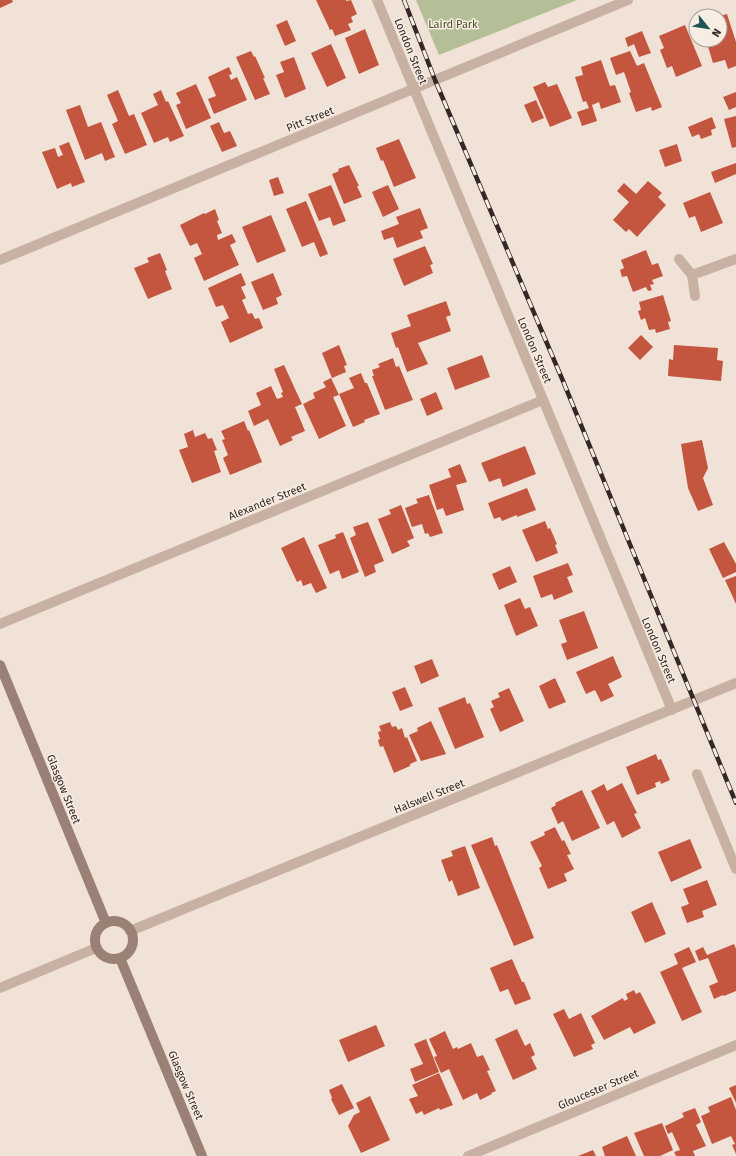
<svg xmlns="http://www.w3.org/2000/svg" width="736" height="1156" font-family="'Fira Sans',sans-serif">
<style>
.green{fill:#b4be97}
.building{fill:#c45640}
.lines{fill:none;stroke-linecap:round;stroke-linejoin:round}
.minor{stroke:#c8b1a3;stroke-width:10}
.tertiary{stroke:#c8b1a3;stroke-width:10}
.secondary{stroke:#9b8075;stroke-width:10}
.rail-casing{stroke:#332825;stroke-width:4.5}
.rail{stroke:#f8ede3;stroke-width:3;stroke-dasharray:9;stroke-linecap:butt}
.labels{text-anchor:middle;stroke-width:3;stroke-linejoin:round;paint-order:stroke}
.park-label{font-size:11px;fill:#455029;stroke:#f8ede3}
.street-label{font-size:11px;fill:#332825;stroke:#f8ede3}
</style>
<rect width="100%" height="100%" fill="#f0e2d7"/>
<!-- green -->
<polygon class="green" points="416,0 577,0 439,55"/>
<!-- building -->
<g class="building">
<polygon points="0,0 12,0 13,2 0,8"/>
<polygon points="316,0 346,0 346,1 351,0 357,14 351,17 353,22 348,24 351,30 335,36 332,29 330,30"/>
<polygon points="727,14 736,42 736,66 728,69 725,60 713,63 706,40 720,40 720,16"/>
<polygon points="287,20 296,41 285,46 276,25"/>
<polygon points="685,25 702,66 676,77 672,66 667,68 660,50 664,48 659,36"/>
<polygon points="365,29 379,65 359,74 345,38"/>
<polygon points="642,31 651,53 639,57 634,44 628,47 625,38"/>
<polygon points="331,44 346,78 327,87 311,53"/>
<polygon points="251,51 254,57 255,56 265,78 263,78 270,94 255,100 236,57"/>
<polygon points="630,51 637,66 644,63 662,107 652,111 651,107 636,112 629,93 631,92 624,72 616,75 610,58"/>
<polygon points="294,57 306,89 285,98 276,75 284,72 280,62"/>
<polygon points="601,60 610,86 615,85 621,102 601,109 599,102 592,105 597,121 582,126 577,112 589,108 586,101 583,102 575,77 583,75 581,67"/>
<polygon points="229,67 232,74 229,75 231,80 237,77 247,100 214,114 208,99 216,96 208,77"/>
<polygon points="545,82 548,87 557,84 572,118 550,127 533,87"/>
<polygon points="196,84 211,118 186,129 176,105 181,103 176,93"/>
<polygon points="118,90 129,116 134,114 147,145 125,154 112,124 118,121 107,95"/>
<polygon points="161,90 166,102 168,101 184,136 170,142 168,137 154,143 141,113 158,105 153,94"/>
<polygon points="736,92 736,107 729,110 723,97"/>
<polygon points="536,100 544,118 532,123 524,105"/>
<polygon points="80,105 88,127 101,122 115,157 105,161 102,153 85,160 66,110"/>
<polygon points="736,116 736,147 732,148 724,119"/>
<polygon points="712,117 716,128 711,130 712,135 701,139 699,134 692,137 688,127"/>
<polygon points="219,122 224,133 230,131 237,146 222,152 210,126"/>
<polygon points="399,139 416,178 394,187 383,160 381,161 376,148"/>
<polygon points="69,142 85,182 72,187 71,183 57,189 42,152 55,148 58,157 63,155 59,146"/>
<polygon points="677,144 682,161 665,167 659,150"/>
<polygon points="736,163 736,174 715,183 711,172"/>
<polygon points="349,165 359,186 357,186 362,197 344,204 332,174 339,171 338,169"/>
<polygon points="278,177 284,193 274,196 269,180"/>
<polygon points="648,181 662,193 658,197 666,205 637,237 629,229 626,232 613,220 629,202 617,191 624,183 636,194"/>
<polygon points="331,185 346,221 333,226 330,217 319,221 308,194"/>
<polygon points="388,185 399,209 383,217 372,192"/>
<polygon points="710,192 723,223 701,232 695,216 689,218 683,203"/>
<polygon points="306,201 328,254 320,257 314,242 302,247 286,209"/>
<polygon points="420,208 428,228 420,231 423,238 397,248 393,237 384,240 381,231 399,224 396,217"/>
<polygon points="215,209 219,220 217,221 222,233 217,235 218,240 232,234 236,242 230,245 239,265 204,281 194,258 202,254 197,243 190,246 180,225 204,213 205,214"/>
<polygon points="271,215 286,251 257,263 242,227"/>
<polygon points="425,246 433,264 430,265 433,273 404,286 393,259"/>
<polygon points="646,250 652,265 658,263 663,276 652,280 654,284 650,285 652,290 648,291 646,287 633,292 627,276 622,277 620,270 624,268 621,260"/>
<polygon points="160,253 167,270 165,271 172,289 148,299 134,268 149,262 147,258"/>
<polygon points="241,273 246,285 241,287 246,298 242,300 248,314 252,313 255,319 259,318 263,328 230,343 221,322 229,318 223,305 216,307 208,288"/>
<polygon points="273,273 282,295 276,298 278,304 263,310 251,282"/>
<polygon points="663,295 671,321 668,322 670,329 656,333 655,329 649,330 645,318 641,320 638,311 641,310 639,302"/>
<polygon points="446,301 451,315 446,317 451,331 418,343 428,364 407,372 398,347 396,348 391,333 411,326 407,315"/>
<polygon points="641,335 653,347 640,360 628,348"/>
<polygon points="339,345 347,365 344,366 346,372 332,378 322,353"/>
<polygon points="674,345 718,348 717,360 723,361 721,381 668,376 669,359 673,360"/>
<polygon points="482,355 490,377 455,390 447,368"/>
<polygon points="393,358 396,367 399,366 413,400 385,410 372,376 374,376 372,370 380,367 378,364"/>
<polygon points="284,365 302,404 295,407 305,431 291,437 293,440 280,446 268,419 254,426 248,411 261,405 256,393 271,386 277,399 283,397 281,393 283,392 274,369"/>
<polygon points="361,373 365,383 367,383 380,414 364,420 365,422 353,427 339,394 354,388 349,378"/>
<polygon points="331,378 339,395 333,397 346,426 319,439 303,404 315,398 313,393 326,387 323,382"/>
<polygon points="436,392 443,409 427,416 420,399"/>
<polygon points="244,421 248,431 249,430 262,462 230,475 223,458 228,455 222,440 225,439 221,431"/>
<polygon points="193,430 195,437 205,433 208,439 212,438 217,450 214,451 221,472 192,483 179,450 188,447 184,434"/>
<polygon points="702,440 708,468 703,478 713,505 698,511 688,488 681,444"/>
<polygon points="525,446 536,474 503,487 500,478 489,482 481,463"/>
<polygon points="460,464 467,482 456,485 464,510 446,516 443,508 437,510 429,485 451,477 448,469"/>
<polygon points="527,488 536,510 517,517 517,515 502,521 500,517 494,519 488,503"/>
<polygon points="429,495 443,533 430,537 428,533 425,534 422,524 412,527 405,508 418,503 416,499"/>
<polygon points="401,505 414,538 407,541 410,546 392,554 378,519 391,514 389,510"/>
<polygon points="545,521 548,529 550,528 557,544 555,545 558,553 536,562 522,530"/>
<polygon points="368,522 384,561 374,565 376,572 365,577 350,538 356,535 353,527"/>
<polygon points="343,532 359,572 342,579 339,570 330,574 318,545 336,538 335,535"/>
<polygon points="304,537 327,588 316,593 311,583 303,586 301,580 297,582 281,548"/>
<polygon points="724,542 736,564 736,572 723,578 709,549"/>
<polygon points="568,563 573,575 567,577 573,592 554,600 552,594 541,598 533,576"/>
<polygon points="510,566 517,582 499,590 492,574"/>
<polygon points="736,576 736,604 725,580"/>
<polygon points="520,598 525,609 530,607 538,626 516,636 504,605"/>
<polygon points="584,611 598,648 567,660 561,644 567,642 559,620"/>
<polygon points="613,656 622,677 608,684 614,696 601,702 595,690 586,694 576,672"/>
<polygon points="432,659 439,676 421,684 414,666"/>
<polygon points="555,678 566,702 549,709 539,686"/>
<polygon points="405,687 413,706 400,711 392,692"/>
<polygon points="509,688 524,721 500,732 490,709 494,707 491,701 500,697 498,693"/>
<polygon points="465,697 467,704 470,703 484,737 455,749 438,708"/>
<polygon points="431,721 446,754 421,761 409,735 418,731 417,728"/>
<polygon points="390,722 392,727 396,726 398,730 402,728 405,738 407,737 417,761 410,764 410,766 394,773 383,746 380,747 378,740 380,739 378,732 381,731 379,726"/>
<polygon points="656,754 658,760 661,759 670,780 661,784 660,781 655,783 656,787 637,795 626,767"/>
<polygon points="622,783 637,813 634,814 641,828 622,838 614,821 607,825 591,791 604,784 607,791"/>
<polygon points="582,790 600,828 572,841 563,821 558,824 551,808 556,805 555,803"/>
<polygon points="555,827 562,841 564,840 571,854 567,855 574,869 564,874 567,881 548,889 539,868 542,866 530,842 545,835 544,832"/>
<polygon points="492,837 495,846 497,845 534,938 514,946 471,845"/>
<polygon points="690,839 702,868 671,882 658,852"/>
<polygon points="465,846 480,888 458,896 452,880 449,882 441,860 453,856 451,851"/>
<polygon points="707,880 717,905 702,911 704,917 687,923 681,907 689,904 683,889"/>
<polygon points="652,902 666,934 645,943 631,912"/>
<polygon points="734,944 736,949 736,991 724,996 723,995 714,999 709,986 718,982 708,958 699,961 695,951 703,947 707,955"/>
<polygon points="689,947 696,962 682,968 702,1012 682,1021 660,972 678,964 674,954"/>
<polygon points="512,959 522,982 524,982 531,999 515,1005 508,989 500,992 490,968"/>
<polygon points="634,990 636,994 640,992 656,1023 634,1034 630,1027 604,1040 591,1016 623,998 624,1001 628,999 626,994"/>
<polygon points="564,1009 569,1019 581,1013 595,1043 591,1045 593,1049 574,1057 553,1014"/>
<polygon points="376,1025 385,1046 348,1062 339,1040"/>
<polygon points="517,1029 525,1046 530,1043 535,1055 531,1057 537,1069 513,1080 495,1039"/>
<polygon points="445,1031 453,1049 457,1047 458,1049 471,1043 477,1057 483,1055 490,1070 487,1071 496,1091 491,1093 492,1094 480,1100 477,1093 463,1100 449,1069 441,1073 434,1057 437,1056 429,1039"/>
<polygon points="426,1039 439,1072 415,1082 410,1069 423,1064 414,1044"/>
<polygon points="439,1073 453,1105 440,1110 439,1108 424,1115 422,1111 416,1114 409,1099 418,1096 412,1085"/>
<polygon points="342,1084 354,1108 339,1115 331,1099 332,1098 329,1090"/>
<polygon points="736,1085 736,1103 729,1088"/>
<polygon points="370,1096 390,1140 361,1153 348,1126 354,1115 360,1112 356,1103"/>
<polygon points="731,1097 736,1110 736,1154 732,1145 735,1144 731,1136 712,1144 701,1116 710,1112 708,1107"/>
<polygon points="695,1108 701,1122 696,1125 706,1146 693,1151 695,1156 676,1156 674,1152 680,1150 672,1132 668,1134 665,1126 684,1117 682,1113"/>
<polygon points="662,1123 673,1150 660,1156 644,1156 634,1133"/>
<polygon points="627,1136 636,1156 605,1156 602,1147"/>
<polygon points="593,1150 596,1156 578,1156"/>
</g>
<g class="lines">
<!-- minor -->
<g class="minor">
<polyline points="377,0 672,710"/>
<polyline points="679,259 692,275 695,296"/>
<polyline points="0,260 628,0"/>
<polyline points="692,275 736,259"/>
<polyline points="0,624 543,400"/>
<polyline points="697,774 736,869"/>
<polyline points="468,1156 736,1045"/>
</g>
<!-- tertiary -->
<g class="tertiary">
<polyline points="130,931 736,683"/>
<polyline points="0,988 96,948"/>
</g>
<!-- secondary -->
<g class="secondary">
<polyline points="0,665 106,923"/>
<circle cx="114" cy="940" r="19"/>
<polyline points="120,958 202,1156"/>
</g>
<defs>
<polyline id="rail" points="404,0 435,80 563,381 736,803"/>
</defs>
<!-- rail casing -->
<use href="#rail" class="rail-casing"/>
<!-- rail -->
<use href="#rail" class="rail"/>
</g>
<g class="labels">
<!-- park labels -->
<g class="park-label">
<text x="453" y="28">Laird Park</text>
</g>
<!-- street labels -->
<g class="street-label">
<text transform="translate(411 51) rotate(68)" y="4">London Street</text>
<text transform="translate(310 119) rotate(-22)" y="4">Pitt Street</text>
<text transform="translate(535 350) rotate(67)" y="4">London Street</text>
<text transform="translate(267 501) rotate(-22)" y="4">Alexander Street</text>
<text transform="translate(659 650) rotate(67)" y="4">London Street</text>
<text transform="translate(64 789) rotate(68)" y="4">Glasgow Street</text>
<text transform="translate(429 796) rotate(-22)" y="4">Halswell Street</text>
<text transform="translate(186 1085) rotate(67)" y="4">Glasgow Street</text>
<text transform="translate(598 1089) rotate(-23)" y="4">Gloucester Street</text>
</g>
</g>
<!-- north arrow -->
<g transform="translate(708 28) rotate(120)"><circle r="19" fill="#f8ede3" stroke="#a99e97"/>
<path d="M0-3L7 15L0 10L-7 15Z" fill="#1c5353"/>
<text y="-6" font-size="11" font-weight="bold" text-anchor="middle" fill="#332825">N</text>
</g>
</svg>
